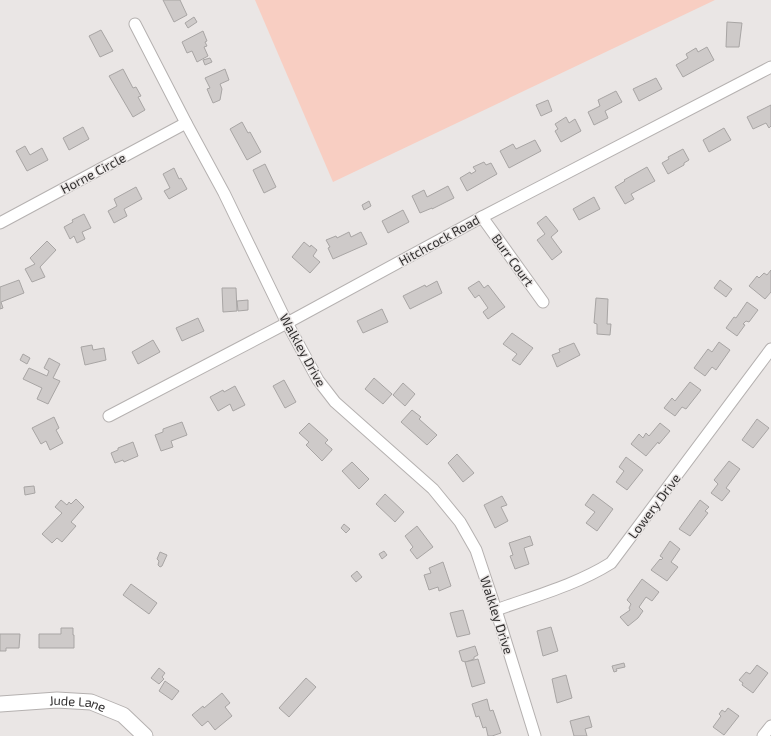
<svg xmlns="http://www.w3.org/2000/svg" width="771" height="736" font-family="'Exo 2',sans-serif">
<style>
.green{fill:#f8cec2}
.building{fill:#cecac9;stroke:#a8a5a4}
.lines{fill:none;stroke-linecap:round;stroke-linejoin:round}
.street-casing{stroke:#b5b1b0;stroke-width:13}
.secondary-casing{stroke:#b5b1b0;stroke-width:17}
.street{stroke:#fff;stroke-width:11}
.secondary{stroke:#fff;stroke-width:15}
.labels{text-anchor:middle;stroke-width:3;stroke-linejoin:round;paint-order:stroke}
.street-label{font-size:13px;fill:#323030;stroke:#eae6e5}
</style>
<rect width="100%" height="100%" fill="#eae6e5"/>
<!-- green -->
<polygon class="green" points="255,0 715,0 333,182"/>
<!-- building -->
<g class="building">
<polygon points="163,0 180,0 187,15 174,22"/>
<polygon points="194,17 197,22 188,28 185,23"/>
<polygon points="727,22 742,23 739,47 726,47"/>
<polygon points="101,30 113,51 100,57 89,36"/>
<polygon points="203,31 207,41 205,42 207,46 204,47 208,56 197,62 192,51 187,53 182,42"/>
<polygon points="707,47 714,60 683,77 676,65 688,58 686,54 696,48 698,52"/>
<polygon points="210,58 212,62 205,65 203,60"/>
<polygon points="123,69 133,88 136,87 141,96 138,97 145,110 133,117 109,76"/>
<polygon points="225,69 229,80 220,84 222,89 220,100 213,103 207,89 210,88 205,78"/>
<polygon points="656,78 662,89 639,101 633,89"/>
<polygon points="616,91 622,102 605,111 608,118 594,125 588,112 600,106 598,100"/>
<polygon points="548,100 552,111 541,116 536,105"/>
<polygon points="771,105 771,126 769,128 766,123 753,129 747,117"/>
<polygon points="566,117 569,123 575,119 581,131 561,142 555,131 558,129 555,124"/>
<polygon points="242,122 248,133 250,132 261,152 247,160 230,129"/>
<polygon points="83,127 89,139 69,150 63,138"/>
<polygon points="724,128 731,140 709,152 703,140"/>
<polygon points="535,140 541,151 509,168 500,151 513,144 516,149"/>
<polygon points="25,146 30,155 42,148 48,160 27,171 16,151"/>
<polygon points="683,149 689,160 684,163 684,165 668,174 662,163 669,159 668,157"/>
<polygon points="484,162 486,165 491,163 497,174 467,191 460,178 470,172 471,174 476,171 473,167"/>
<polygon points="265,164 276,187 264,193 253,170"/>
<polygon points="647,167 655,181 631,194 634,199 625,204 615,187 625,181 624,180"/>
<polygon points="174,168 179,179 181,178 187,189 169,199 164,191 170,188 163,174"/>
<polygon points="448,186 454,198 432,209 432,208 420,213 412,196 424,190 427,197"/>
<polygon points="136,187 142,199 124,209 127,216 114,223 108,211 117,206 114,199"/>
<polygon points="594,197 600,209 579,220 573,209"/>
<polygon points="369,201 371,206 364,210 362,205"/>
<polygon points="403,210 409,222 388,233 382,221"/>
<polygon points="84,214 91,228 82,232 85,239 77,243 74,236 70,239 64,227 73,222 72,220"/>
<polygon points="546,216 558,231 551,237 562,252 552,260 537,240 545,234 537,223"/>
<polygon points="349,232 351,237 361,232 367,244 333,259 328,248 330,247 326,240 336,236 337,238"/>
<polygon points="47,241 56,250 40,267 45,277 32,282 25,269 35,264 30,258"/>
<polygon points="304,242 310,247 311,245 317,250 313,256 320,262 310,273 292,257"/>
<polygon points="771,270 771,292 765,299 749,286 757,276 759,278 764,273 767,275"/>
<polygon points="19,280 24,293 1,302 3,308 0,309 0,287"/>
<polygon points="720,280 732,289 726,297 714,288"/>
<polygon points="437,281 442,293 410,309 403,296 425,285 426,287"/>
<polygon points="479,281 484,288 488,285 505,307 488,319 483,312 488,308 479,295 475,298 468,288"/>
<polygon points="222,288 236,288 237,311 223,312"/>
<polygon points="596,298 608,299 607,324 611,324 610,335 597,334 597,324 594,323"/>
<polygon points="248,300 248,310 238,311 237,301"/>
<polygon points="747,302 758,310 749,322 746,321 743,324 745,325 737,336 726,328 734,317 736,318"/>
<polygon points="382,309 388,322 363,333 357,321"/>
<polygon points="198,318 204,331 182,341 176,328"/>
<polygon points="512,333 533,348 520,365 512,360 517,354 503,344"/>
<polygon points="153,340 160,352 138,364 132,352"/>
<polygon points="719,342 730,350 716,370 712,367 705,376 694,368 708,349 712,352"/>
<polygon points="574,343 580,355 557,367 552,355 560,352 559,349"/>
<polygon points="92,345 93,350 104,348 106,360 85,365 81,347"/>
<polygon points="23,354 30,358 27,364 20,360"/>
<polygon points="49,358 60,364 53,378 60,381 48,404 37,399 42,388 23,379 29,368 47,376 49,371 44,368"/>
<polygon points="374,378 392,394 383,404 365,389"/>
<polygon points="284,380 296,402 285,408 273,386"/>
<polygon points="690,382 701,390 686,409 682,407 675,416 664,408 672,398 675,401"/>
<polygon points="403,383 415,394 405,406 393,395"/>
<polygon points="235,386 245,405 233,411 230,404 218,411 210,397 223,390 224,392"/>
<polygon points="412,410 421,417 419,419 437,435 427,445 401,422"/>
<polygon points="54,417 59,428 56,430 63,443 50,450 46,441 41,444 32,428"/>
<polygon points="757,419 769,428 753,448 742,440"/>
<polygon points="182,422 187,435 171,441 173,447 161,451 155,435 163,432 163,429"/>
<polygon points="309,423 328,440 325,443 332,449 332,450 322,461 306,445 309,442 299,433"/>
<polygon points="660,423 670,431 659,444 658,442 646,456 631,444 639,434 643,438 646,433 649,436"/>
<polygon points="133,442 138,456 124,462 123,460 115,463 111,453 118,450 118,448"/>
<polygon points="457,454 474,473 463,482 448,463"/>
<polygon points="626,457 643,470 627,490 616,482 624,471 619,467"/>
<polygon points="729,461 740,469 726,488 730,491 722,501 711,493 718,484 714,480"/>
<polygon points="352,462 369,479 359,489 342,471"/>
<polygon points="34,486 35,493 25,495 24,487"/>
<polygon points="385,494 404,512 395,522 376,504"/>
<polygon points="593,494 613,509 597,531 586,523 595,512 585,505"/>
<polygon points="502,496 507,505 501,507 508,521 495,528 484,505"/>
<polygon points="76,499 84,507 71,522 76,526 62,542 57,538 52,543 42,534 62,513 55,507 61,500 67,505 69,502 71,504"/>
<polygon points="700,500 709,507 705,511 708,513 690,536 679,529"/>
<polygon points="344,524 350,529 346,533 341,528"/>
<polygon points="417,526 433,547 417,559 410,550 413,547 405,536"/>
<polygon points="530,536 533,545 524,548 529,564 515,569 510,556 513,555 509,543"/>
<polygon points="670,541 680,549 671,562 678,567 667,581 651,570 660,559 661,560 663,558 660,556"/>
<polygon points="384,551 387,555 382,559 379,554"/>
<polygon points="160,552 167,555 162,566 160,567 158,565 159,561 157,559"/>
<polygon points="443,562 451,586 439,591 438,587 429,590 424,575 431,573 429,568"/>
<polygon points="357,571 362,577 356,582 351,576"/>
<polygon points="642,579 659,592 652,601 646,597 639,607 643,611 638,618 628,626 620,617 630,610 629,608 631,604 627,600"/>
<polygon points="131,584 157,603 149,614 123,595"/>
<polygon points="463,610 470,634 457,637 450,613"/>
<polygon points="551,627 558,651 543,656 537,631"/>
<polygon points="61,628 73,628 73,635 74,635 74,648 39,648 39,634 61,634"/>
<polygon points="0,634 20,634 19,648 6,648 6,651 0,651"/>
<polygon points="475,646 478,655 474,657 474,659 466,662 462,661 459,651"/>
<polygon points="478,659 485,683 472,687 465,662"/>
<polygon points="624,663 625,667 616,669 617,671 614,672 612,666"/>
<polygon points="757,665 768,673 753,693 742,685 743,683 739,680 746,672 750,674"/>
<polygon points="159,668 165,673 162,677 164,679 159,684 151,678"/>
<polygon points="566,675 572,698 557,703 552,679"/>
<polygon points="306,678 316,687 289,717 279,708"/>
<polygon points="165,681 179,691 172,700 159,691"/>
<polygon points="222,693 230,703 225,707 232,716 215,730 208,721 202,726 192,715 203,706 204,708"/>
<polygon points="487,699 490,711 493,710 501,733 492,736 488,736 486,727 483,728 479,716 476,717 472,704"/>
<polygon points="728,708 739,716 724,735 713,727 721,716 719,714 722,710 725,712"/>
<polygon points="589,716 592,727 585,729 587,736 574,736 570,721"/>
</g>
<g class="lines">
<defs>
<g id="street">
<polyline points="135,24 186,123 224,193 287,323 318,380 335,402 433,489 460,522 476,550 496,610 535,736"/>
<polyline points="482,217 543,302"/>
<polyline points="0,223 186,123"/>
<polyline points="109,416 287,323 482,217 771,67"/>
<path d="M496,610C535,596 576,585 611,563L771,349"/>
<polyline points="763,736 771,726"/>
</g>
<g id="secondary">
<path id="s1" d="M0,704L57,700L91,702L123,715L145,736"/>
</g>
</defs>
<!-- street casing -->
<use href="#street" class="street-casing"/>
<!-- secondary casing -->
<use href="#secondary" class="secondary-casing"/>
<!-- street -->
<use href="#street" class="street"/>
<!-- secondary -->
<use href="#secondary" class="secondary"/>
</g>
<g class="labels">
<!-- street labels -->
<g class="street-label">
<text transform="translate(93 173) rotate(-28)" y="5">Horne Circle</text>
<text transform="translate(439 240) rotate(-29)" y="5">Hitchcock Road</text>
<text transform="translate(513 260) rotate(54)" y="5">Burr Court</text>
<text transform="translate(303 350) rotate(61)" y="5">Walkley Drive</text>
<text transform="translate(654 506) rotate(-53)" y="5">Lowery Drive</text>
<text transform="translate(497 615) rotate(72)" y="5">Walkley Drive</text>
<text dy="5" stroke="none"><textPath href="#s1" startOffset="78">Jude Lane</textPath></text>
</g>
</g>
</svg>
